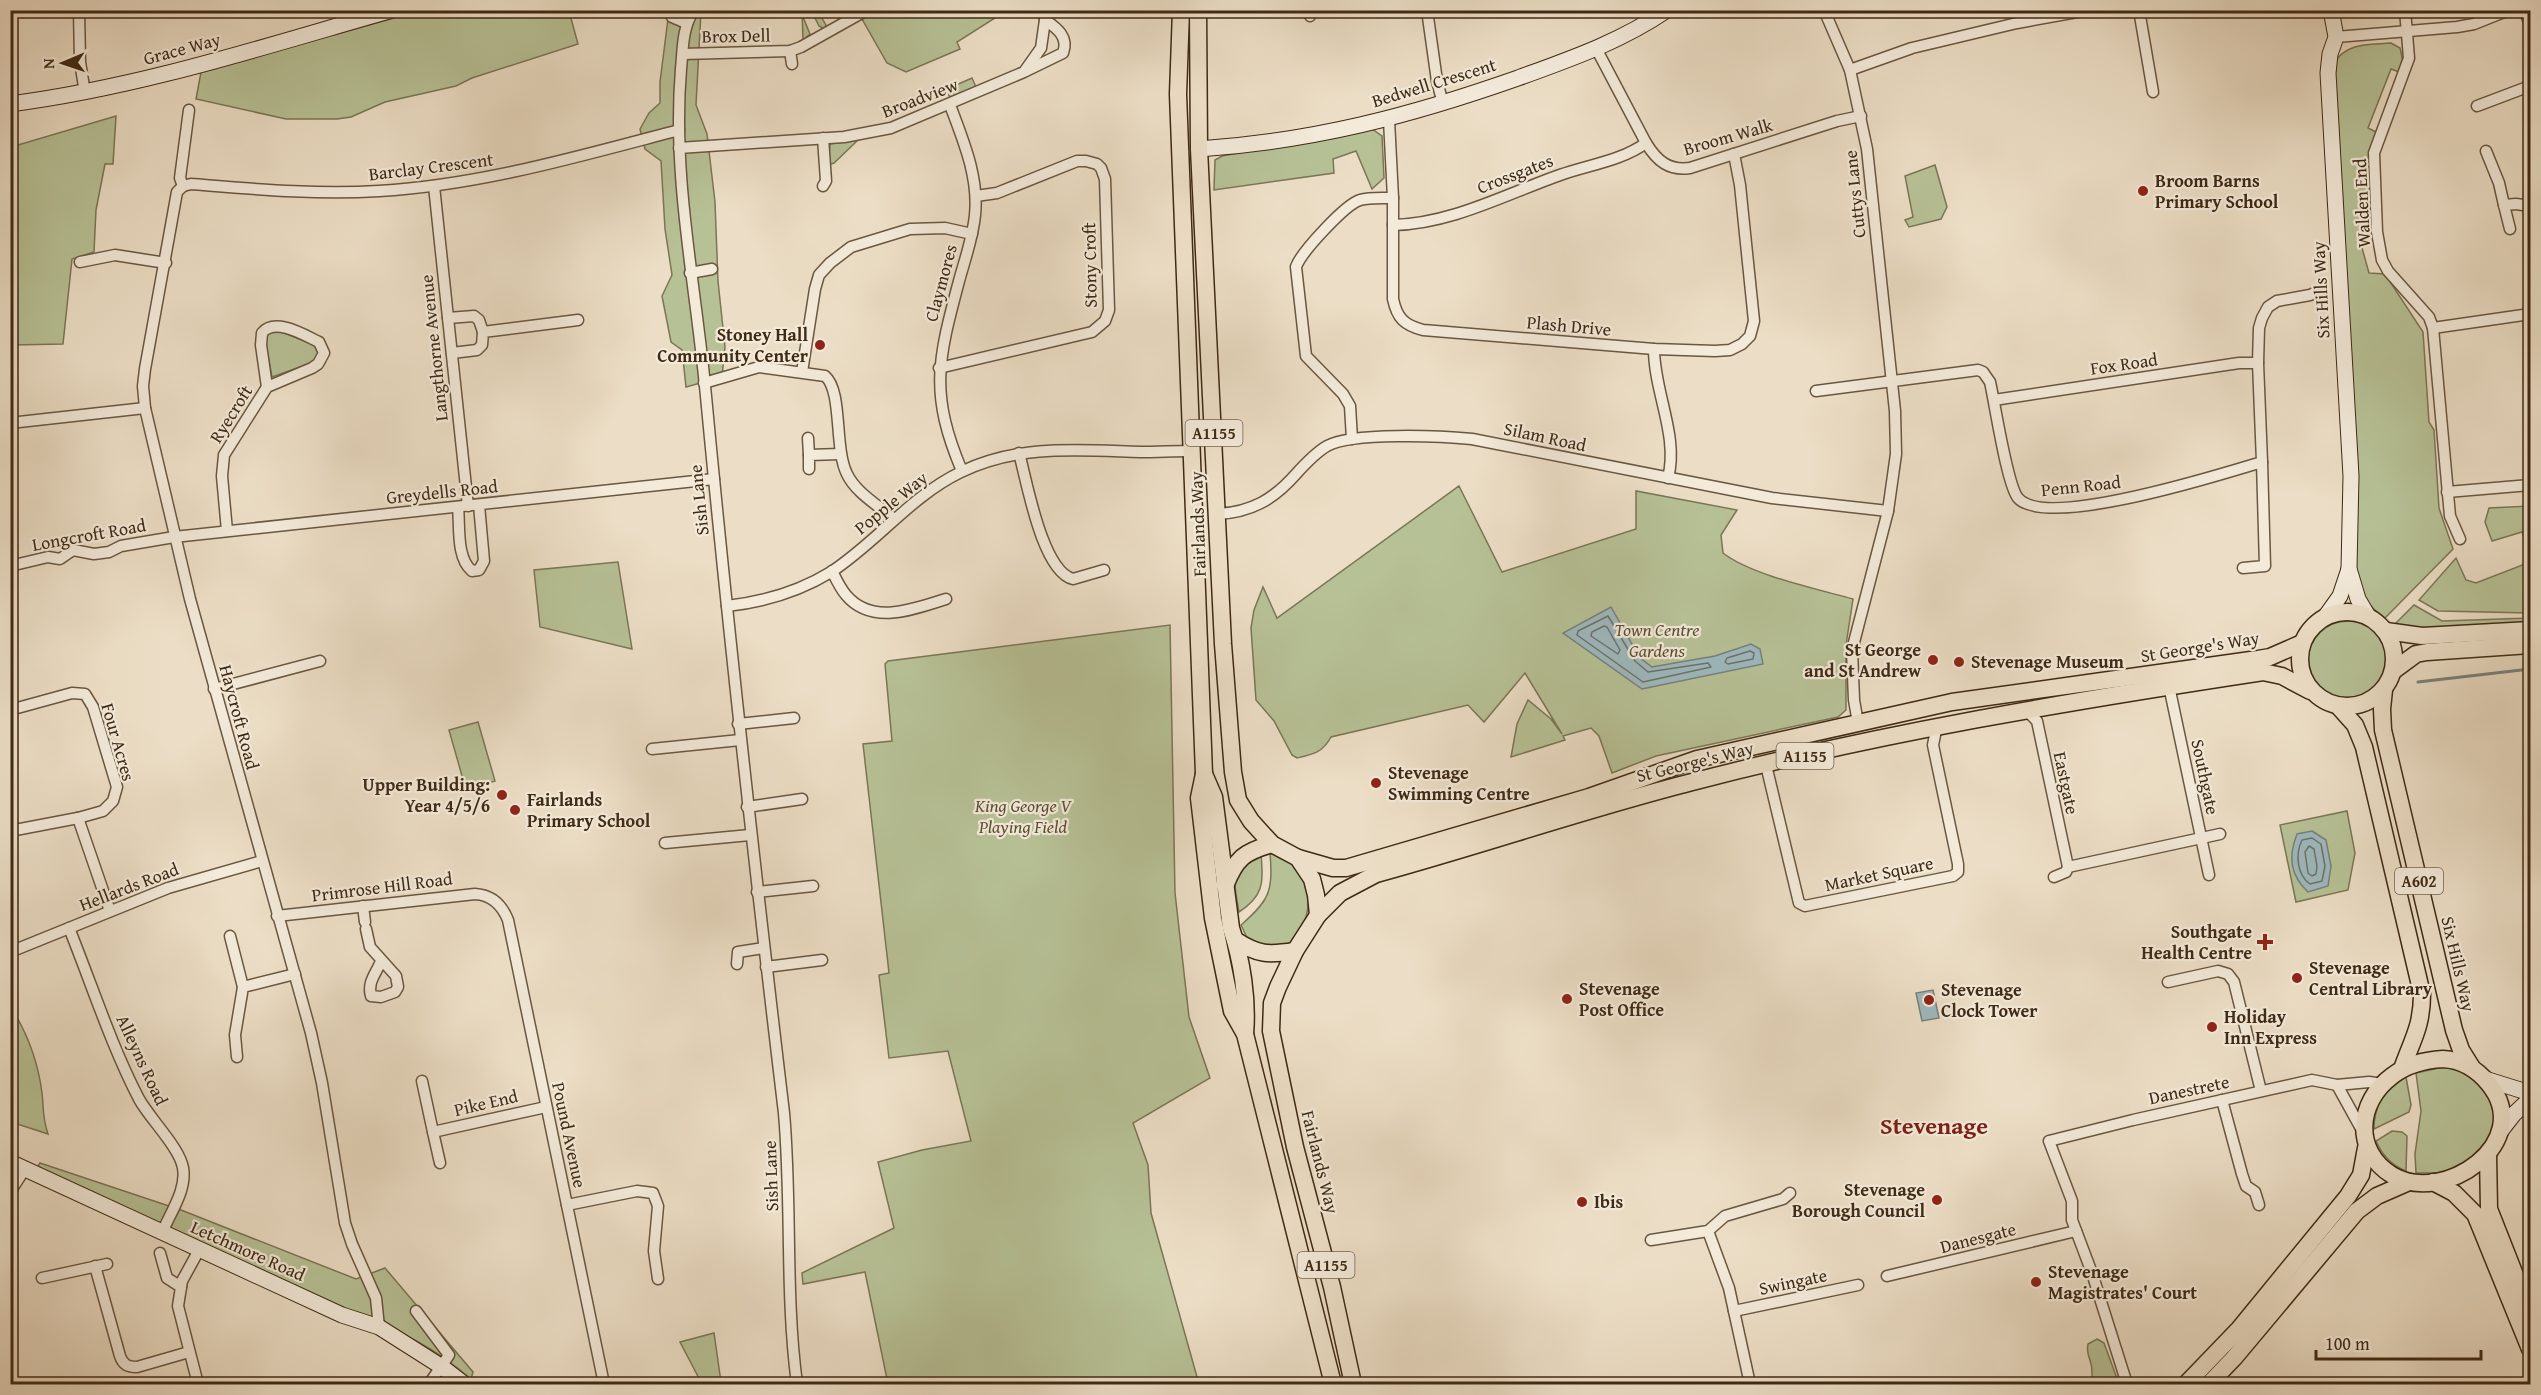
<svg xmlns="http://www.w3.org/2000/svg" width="2541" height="1395" font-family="'Gentium Book Plus',serif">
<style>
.green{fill:#b7c196;stroke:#7b7655;stroke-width:1.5}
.water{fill:#9db9bf;stroke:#77807b;stroke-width:1.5}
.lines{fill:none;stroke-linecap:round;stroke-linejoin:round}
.shore{stroke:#6e726a;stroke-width:1.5}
.stream{stroke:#77807b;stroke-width:3}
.street-casing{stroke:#6a5740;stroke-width:13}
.secondary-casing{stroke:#3f2a14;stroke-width:17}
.primary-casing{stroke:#3f2a14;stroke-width:19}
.street{stroke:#f3eada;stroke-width:10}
.secondary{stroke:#f3eada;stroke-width:15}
.primary{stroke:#ecdec6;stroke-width:16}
.poi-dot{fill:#8f2418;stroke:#f3eada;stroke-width:2}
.labels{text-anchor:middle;stroke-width:4.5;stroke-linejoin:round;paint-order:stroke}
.shield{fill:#f3eada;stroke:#75644f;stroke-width:1.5}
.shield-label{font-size:16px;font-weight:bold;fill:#3f2a14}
.street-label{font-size:18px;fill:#3f2a14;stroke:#f3eada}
.poi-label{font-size:18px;font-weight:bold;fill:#3f2a14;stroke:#f3eada;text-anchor:start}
.park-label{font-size:18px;font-style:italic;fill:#5d5034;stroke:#f3eada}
.district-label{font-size:24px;font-weight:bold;fill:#7a1f14;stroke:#f3eada}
</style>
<rect width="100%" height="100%" fill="#ecdec6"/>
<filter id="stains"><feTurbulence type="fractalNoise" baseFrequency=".00333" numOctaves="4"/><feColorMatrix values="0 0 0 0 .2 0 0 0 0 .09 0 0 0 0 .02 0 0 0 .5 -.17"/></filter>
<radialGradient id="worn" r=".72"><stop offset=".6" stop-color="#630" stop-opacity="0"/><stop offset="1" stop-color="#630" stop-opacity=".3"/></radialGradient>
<!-- green -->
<g class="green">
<polygon points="419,11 569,11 578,44 472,78 456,86 385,102 351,117 337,119 286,119 196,99 201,72"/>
<polygon points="669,11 701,11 696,105 707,134 715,202 718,281 725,347 722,377 686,387 682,350 671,342 662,296 672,275 665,229 661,161 645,149 640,129 649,113 660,103 660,82"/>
<polygon points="802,11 834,11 822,18 827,27 824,29 819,26 812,12 803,17 810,34 803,40"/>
<polygon points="876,11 1006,11 957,42 960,49 906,72 887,63 862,19"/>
<path d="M2391,43L2400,48L2403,62L2399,72L2391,69L2368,128L2376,132L2369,153V228L2359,237L2369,273L2385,274L2423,332L2429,422L2434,430L2439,508L2453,549L2385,618C2365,605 2360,589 2355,566L2334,63C2347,42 2369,45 2391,43Z"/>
<polygon points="972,78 976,87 950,98 947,89"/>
<polygon points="116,116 113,164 105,164 96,210 94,252 72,259 63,344 11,345 11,147"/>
<polygon points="1372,129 1382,136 1384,178 1372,189 1356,151 1333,159 1334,173 1214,190 1215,160 1222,156"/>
<polygon points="858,140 834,163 828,165 830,144"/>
<polygon points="1935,165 1947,207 1941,219 1909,227 1905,220 1913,217 1905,176"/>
<polygon points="277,330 314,345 319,353 314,362 272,377 265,339 269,332"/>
<path d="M1459,486L1502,572L1636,529V491L1737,510L1721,535L1723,553C1751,575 1817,589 1853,599L1846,645V710L1838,717L1656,756L1612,773L1599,736L1591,728L1563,736L1565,740L1511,757L1517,724L1528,700L1551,719L1562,734L1525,673L1484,722L1468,705L1331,737C1323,752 1314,754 1297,758L1292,755L1274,721L1256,700L1251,628L1254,610L1263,587L1277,618Z"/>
<polygon points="2530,506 2530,553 2522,532 2492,541 2485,522 2489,508"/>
<polygon points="2456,558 2466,580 2476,583 2530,562 2530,613 2438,611 2419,600"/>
<polygon points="618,562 632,649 540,627 534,570"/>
<polygon points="2414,605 2442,621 2530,618 2530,624 2427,632 2394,625"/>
<circle cx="2348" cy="661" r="40"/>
<polygon points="1170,625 1175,893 1189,1017 1210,1078 1133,1123 1148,1165 1151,1213 1199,1384 888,1384 865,1272 803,1284 802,1273 894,1228 878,1162 922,1150 971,1141 948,1051 889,1058 879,975 889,973 863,744 892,741 885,664 888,661"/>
<polygon points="478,722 495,781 466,790 449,730"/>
<polygon points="2347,811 2355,853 2348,890 2296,902 2280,825"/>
<path d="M1261,853C1263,882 1265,895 1239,912C1233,876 1230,876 1261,853Z"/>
<path d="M1270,853C1312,863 1319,911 1293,941C1289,946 1281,948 1276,950L1247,938L1241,925C1270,900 1273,891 1270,853Z"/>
<path d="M10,1006C27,1032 38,1062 42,1093C44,1109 42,1117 48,1134L11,1122Z"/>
<polygon points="2443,1067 2463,1070 2488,1092 2495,1117 2488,1145 2476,1156 2442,1173 2416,1173 2415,1154 2421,1111 2416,1073"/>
<path d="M2406,1077L2411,1105L2409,1112L2374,1129C2374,1105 2385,1088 2406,1077Z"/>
<path d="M2392,1131L2402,1132L2407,1136L2406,1171C2391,1165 2382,1155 2376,1141Z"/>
<path d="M40,1163L181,1210L356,1279L385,1268L473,1372L471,1379C433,1347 402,1331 355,1315L37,1168Z"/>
<polygon points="714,1333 721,1382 702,1384 680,1342"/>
<path d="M2097,1339L2104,1343L2119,1384H2093C2091,1378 2093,1370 2091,1364C2089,1355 2086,1353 2088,1344Z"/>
</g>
<!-- water -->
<g class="water">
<polygon points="1611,607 1640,658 1652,667 1715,656 1751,644 1760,649 1763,664 1642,689 1563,633"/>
<path d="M2312,831L2326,840L2331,866L2328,886L2308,892C2290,875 2288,857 2297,834Z"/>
<polygon points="1933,990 1939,1018 1922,1021 1916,993"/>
</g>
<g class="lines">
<!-- shore -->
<g class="shore">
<polygon points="1608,616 1635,661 1648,672 1708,663 1711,667 1643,682 1577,635 1578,631"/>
<polygon points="1604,626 1607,627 1620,650 1618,654 1591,636 1592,632"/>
<polygon points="1750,651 1754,653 1753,659 1728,664 1725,662 1727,658"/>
<path d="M2312,838L2321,844L2325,866L2322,881L2310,884C2297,875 2295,854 2302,840Z"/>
<polygon points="2309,846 2314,849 2317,866 2316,874 2312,876 2308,873 2305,852"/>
</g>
<!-- stream -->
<polyline class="stream" points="2418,682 2530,669"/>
<defs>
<g id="street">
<polyline points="79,10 80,62 85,93"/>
<polyline points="668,10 672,17 686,23"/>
<path d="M694,10C682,28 683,49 681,69C672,176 695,281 705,386C728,629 755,871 784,1113C792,1204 785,1294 797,1384"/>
<polyline points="1309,10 1310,16"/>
<polyline points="1427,10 1437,81 1443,104"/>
<polyline points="1824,10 1850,70 1867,149 1895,411 1896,454 1888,511 1852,650 1854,700 1858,723"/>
<polyline points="2139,10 2153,92"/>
<polyline points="2405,10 2409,58 2374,153 2377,232 2382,260 2388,271 2429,317 2433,328 2450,516 2460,539"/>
<polyline points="2524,10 2530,24"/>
<polyline points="2336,37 2457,27 2474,24 2509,10"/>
<path d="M1597,50L1646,143C1657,161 1669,171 1690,168L1837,121L1861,116"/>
<polyline points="790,51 792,64"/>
<polyline points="683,54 790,51 801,47 867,10"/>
<polyline points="1850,70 1912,48 2017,23 2088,10"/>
<path d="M1026,71L1063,53C1069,37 1057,28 1045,20"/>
<path d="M950,105C963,140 979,177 975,215C973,237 965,259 959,281C938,360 929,393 962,471"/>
<polyline points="2477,106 2530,86"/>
<path d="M1389,120L1393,198V299C1397,318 1404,325 1423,330L1654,349L1715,351L1730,350L1742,344L1750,336L1754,321L1740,185L1734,154"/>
<polyline points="679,148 844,137 891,128 1024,72 1041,48 1045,20 1049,10"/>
<polyline points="2486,151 2499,183 2504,205 2516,204 2530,206"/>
<polyline points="183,186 177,192 145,369 143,386 145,408 190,599 311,1033 322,1083 345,1223 352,1244 376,1298 379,1327"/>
<path d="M183,186L191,184C254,189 316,195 379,191C481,185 580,156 679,130"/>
<polyline points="183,186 180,178 189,110"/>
<polyline points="434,186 468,506"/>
<polyline points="823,186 826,181 823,138"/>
<polyline points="2504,205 2510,229"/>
<path d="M1393,225C1451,224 1506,194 1560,175C1588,165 1621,161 1646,143"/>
<polyline points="80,262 115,255 166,263"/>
<polyline points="690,273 712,269"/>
<polyline points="448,318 474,316 479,320 483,332"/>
<polyline points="2433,328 2530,314"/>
<path d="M1654,349C1654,392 1679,436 1668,478"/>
<polyline points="452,353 477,350 482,345 483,332 578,320"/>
<polyline points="939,368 1092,332 1105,321 1109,310 1105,179 1101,168 1097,164 1086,161 1077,161 997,193 976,196"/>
<polyline points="802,372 815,289 819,275 830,263 851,247 910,229 945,228 972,234"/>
<path d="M704,383L759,367L825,376C843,391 834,449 847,474C856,493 878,505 894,519"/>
<path d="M1816,391L1978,370L1983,372L1990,382C1995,404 2007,485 2018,498C2046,530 2222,474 2262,462L2258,363L2259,328L2262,318L2268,307L2277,301L2310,295L2319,291"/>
<polyline points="1994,400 2239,363 2258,363"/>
<polyline points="10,423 145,408"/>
<polyline points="808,438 809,455"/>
<path d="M1352,439L1350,406L1343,394L1306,356L1296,267C1301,252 1346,204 1360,200C1370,197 1382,198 1393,198"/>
<path d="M1019,453C1027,482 1042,571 1073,579L1104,570"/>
<polyline points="809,469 809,455 840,454"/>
<polyline points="2447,492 2530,485"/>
<path d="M458,507C460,526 456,558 472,571L479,570L484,561L479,505"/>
<path d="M1218,514C1252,512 1274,499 1296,474C1305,464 1315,453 1327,446C1352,432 1441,436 1472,439L1772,498L1888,511"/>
<path d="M227,531L222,476L224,455L267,387L261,345L262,333C275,317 304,335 319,342L324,353L318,364L312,368L267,387"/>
<polyline points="10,566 48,557 60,559 73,550 94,554 109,552 121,546 174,537 714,479"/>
<polyline points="2243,568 2265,566 2262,462"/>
<path d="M832,571C836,579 840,588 846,595C872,626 914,609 946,599"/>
<path d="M727,606C763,602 800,591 831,572C877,542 911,496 961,472C1019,444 1078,450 1140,452C1157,452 1174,451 1191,451"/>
<polyline points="2169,686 2209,875"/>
<polyline points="214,689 320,661"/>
<polyline points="2025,709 2037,721 2068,867 2220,834"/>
<polyline points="10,710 72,693 85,694 93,707 117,787 113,801 103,811 78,818 10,831"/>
<polyline points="738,724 794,718"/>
<polyline points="652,749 740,740"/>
<polyline points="1766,765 1799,903 1805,906 1953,876 1958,872 1958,864 1933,745 1937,725"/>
<polyline points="747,807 802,799"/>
<polyline points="78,818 110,911"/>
<polyline points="665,843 750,835"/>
<polyline points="2054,877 2066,872 2068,867"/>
<polyline points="757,892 813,886"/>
<polyline points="363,906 365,922"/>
<path d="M277,916L475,894C492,895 502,905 508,920L604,1384"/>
<path d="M69,928C92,985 111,1045 139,1099C150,1119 180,1148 183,1168C187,1190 170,1213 162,1233"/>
<path d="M366,929L370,947L396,976L398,987L395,992L381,997L371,996C367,982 376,974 381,961"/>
<polyline points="230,936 243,987"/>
<polyline points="10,952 168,888 262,861"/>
<polyline points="737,964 738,952 764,948"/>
<polyline points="766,967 822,960"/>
<polyline points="2168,982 2218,971 2228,974 2234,982 2261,1091"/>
<polyline points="237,1057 235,1035 243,987 295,974"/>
<polyline points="422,1081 433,1132"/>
<polyline points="2337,1085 2363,1132"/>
<polyline points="2222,1100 2242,1174 2246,1186 2255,1192 2259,1205"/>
<polyline points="440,1163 433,1132 546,1107"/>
<polyline points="10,1192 25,1169"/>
<polyline points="567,1205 637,1191 653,1193 658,1206 654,1251 658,1279"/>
<polyline points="1708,1231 1729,1288 1750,1384"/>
<polyline points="1651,1240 1708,1231 1725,1216 1783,1199 1790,1193"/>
<polyline points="160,1253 167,1278 181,1287"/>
<path d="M95,1266L120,1356C123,1365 128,1367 137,1367L189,1352"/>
<polyline points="1887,1276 2076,1231"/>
<polyline points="42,1278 107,1264"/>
<polyline points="416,1311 449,1355 429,1384"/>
<polyline points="1734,1311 1858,1285"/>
<polyline points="198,1384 178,1306 182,1281 199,1250"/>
<polyline points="2127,1384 2092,1273 2072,1220 2072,1201 2049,1141 2133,1120 2312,1080 2337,1085 2369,1082 2383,1084"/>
</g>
<g id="secondary">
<polyline points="2331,10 2336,37 2330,54 2328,73 2351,476 2349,569 2358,599 2368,616"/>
<path d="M10,104C141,87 266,46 392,10"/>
<path d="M1199,149C1314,141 1410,116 1518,78C1570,59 1620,42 1667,10"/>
<polyline points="2325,617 2340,596 2349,569"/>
<polyline points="2485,1079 2530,1093"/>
<polyline points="2500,1132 2514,1114 2530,1099"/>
<polyline points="10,1162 342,1315 379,1327 442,1367 464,1384"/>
</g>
<g id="primary">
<polyline points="1181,10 1178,94 1204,774 1199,798 1213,918 1232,1011 1245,1034 1333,1384"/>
<polyline points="1198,10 1199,149 1223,644 1233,772 1238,800 1251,821 1272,844 1298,858 1312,879 1316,895 1318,915 1295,951 1278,987 1272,1003 1271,1031 1295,1147 1332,1287 1353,1384"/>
<circle cx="2347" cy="659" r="47"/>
<polyline points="2386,631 2422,636 2530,630"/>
<polyline points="2393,671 2416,654 2427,652 2530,645"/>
<polyline points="2384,690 2382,709 2383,730 2454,1030 2461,1050 2471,1066"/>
<path d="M2338,706L2355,725L2364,747L2422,994C2422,1027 2412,1040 2402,1069"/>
<path d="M1204,774L1214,797L1231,928C1242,960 1248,1000 1245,1034"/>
<polyline points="1298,858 1333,868 1346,868 1589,797 1697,759 1952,702 2258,659 2270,657 2302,643"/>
<path d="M1225,886C1236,858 1244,852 1272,844"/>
<path d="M1318,915L1340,893L1376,874C1482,845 1586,809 1692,782C1880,733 2071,701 2263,672L2282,676L2310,691"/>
<path d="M1235,940C1258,955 1268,955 1295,951"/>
<path d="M2443,1059C2461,1060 2477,1069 2489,1084C2536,1142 2444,1206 2392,1175C2353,1151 2357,1102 2392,1076C2406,1065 2425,1060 2443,1059Z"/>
<polyline points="2488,1155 2489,1209 2530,1313"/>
<polyline points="2433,1182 2454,1193 2475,1214 2530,1349"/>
<polyline points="2186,1384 2239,1329 2348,1196 2361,1175 2366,1148"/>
<polyline points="2209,1384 2234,1358 2357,1211 2377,1196 2409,1182"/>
</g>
</defs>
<!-- street casing -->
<use href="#street" class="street-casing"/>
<!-- secondary casing -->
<use href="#secondary" class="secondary-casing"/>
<!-- primary casing -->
<use href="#primary" class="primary-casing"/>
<!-- street -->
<use href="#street" class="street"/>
<!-- secondary -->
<use href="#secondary" class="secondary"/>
<!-- primary -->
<use href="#primary" class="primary"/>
</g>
<!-- markers -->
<g class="poi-dot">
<circle cx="2143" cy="191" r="6"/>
<circle cx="820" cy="345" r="6"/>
<circle cx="1933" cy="660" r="6"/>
<circle cx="1959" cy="662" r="6"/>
<circle cx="1376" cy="783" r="6"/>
<circle cx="502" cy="795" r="6"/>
<circle cx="515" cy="810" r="6"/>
<path d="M2262 933h6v6h6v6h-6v6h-6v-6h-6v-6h6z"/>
<circle cx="2297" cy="978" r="6"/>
<circle cx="1567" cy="999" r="6"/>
<circle cx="1929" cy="1000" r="6"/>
<circle cx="2212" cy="1027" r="6"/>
<circle cx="1937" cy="1200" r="6"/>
<circle cx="1582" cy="1202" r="6"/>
<circle cx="2036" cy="1282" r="6"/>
</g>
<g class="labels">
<!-- shield labels -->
<g class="shield">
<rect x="1185.5" y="420" width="57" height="26" rx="4.5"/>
<rect x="1776.5" y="743" width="57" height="26" rx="4.5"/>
<rect x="2395" y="868" width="48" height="26" rx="4.5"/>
<rect x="1297.5" y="1252" width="57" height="26" rx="4.5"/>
</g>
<g class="shield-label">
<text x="1214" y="439">A1155</text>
<text x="1805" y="762">A1155</text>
<text x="2419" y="887">A602</text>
<text x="1326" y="1271">A1155</text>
</g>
<!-- street labels -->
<g class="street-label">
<text transform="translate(736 36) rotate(-1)" y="6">Brox Dell</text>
<text transform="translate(182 49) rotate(-15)" y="6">Grace Way</text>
<text transform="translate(1434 83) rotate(-17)" y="6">Bedwell Crescent</text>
<text transform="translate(920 98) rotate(-21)" y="6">Broadview</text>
<text transform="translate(1728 137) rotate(-16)" y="6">Broom Walk</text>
<text transform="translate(431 167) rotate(-7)" y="6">Barclay Crescent</text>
<text transform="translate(1515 174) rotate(-21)" y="6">Crossgates</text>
<text transform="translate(1855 194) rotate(-96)" y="6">Cuttys Lane</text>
<text transform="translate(2362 203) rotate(-93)" y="6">Walden End</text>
<text transform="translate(1090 265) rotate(-91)" y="6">Stony Croft</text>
<text transform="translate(941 283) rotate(-75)" y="6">Claymores</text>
<text transform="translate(2321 290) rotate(-93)" y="6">Six Hills Way</text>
<text transform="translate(1569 326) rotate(5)" y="6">Plash Drive</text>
<text transform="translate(434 348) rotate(-96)" y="6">Langthorne Avenue</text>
<text transform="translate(2124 364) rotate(-8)" y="6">Fox Road</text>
<text transform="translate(231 414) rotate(-58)" y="6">Ryecroft</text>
<text transform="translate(1545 437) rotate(12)" y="6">Silam Road</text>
<text transform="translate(2081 486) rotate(-6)" y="6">Penn Road</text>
<text transform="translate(442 492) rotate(-6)" y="6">Greydells Road</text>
<text transform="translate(699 500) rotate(-96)" y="6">Sish Lane</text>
<text transform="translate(891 503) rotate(-39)" y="6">Popple Way</text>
<text transform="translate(1198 524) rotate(-92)" y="6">Fairlands Way</text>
<text transform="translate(89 535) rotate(-10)" y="6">Longcroft Road</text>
<text transform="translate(2200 647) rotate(-9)" y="6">St George's Way</text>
<text transform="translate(239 717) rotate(75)" y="6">Haycroft Road</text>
<text transform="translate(118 742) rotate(74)" y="6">Four Acres</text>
<text transform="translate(1695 762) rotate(-14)" y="6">St George's Way</text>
<text transform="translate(2205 777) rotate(78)" y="6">Southgate</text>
<text transform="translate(2066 783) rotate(78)" y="6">Eastgate</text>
<text transform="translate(1879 874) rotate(-12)" y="6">Market Square</text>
<text transform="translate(129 887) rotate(-21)" y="6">Hellards Road</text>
<text transform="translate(382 887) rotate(-7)" y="6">Primrose Hill Road</text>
<text transform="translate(2458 964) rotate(77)" y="6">Six Hills Way</text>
<text transform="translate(142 1060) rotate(65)" y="6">Alleyns Road</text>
<text transform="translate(2189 1090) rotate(-12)" y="6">Danestrete</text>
<text transform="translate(486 1103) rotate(-13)" y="6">Pike End</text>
<text transform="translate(569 1135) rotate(78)" y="6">Pound Avenue</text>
<text transform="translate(1320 1162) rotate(76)" y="6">Fairlands Way</text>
<text transform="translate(771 1176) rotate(-92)" y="6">Sish Lane</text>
<text transform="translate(1978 1238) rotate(-14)" y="6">Danesgate</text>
<text transform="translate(248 1251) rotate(24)" y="6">Letchmore Road</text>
<text transform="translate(1793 1282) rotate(-12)" y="6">Swingate</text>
</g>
<!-- poi labels -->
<g class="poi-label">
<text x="2155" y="187">Broom Barns<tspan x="2155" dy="21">Primary School</tspan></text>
<text x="808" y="341" text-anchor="end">Stoney Hall<tspan x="808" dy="21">Community Center</tspan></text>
<text x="1921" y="656" text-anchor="end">St George<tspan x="1921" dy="21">and St Andrew</tspan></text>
<text x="1971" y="668">Stevenage Museum</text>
<text x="1388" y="779">Stevenage<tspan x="1388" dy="21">Swimming Centre</tspan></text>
<text x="490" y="791" text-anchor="end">Upper Building:<tspan x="490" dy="21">Year 4/5/6</tspan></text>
<text x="527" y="806">Fairlands<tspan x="527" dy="21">Primary School</tspan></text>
<text x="2252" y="938" text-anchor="end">Southgate<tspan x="2252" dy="21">Health Centre</tspan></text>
<text x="2309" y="974">Stevenage<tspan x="2309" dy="21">Central Library</tspan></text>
<text x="1579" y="995">Stevenage<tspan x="1579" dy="21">Post Office</tspan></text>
<text x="1941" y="996">Stevenage<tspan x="1941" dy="21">Clock Tower</tspan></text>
<text x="2224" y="1023">Holiday<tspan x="2224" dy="21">Inn Express</tspan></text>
<text x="1925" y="1196" text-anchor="end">Stevenage<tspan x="1925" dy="21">Borough Council</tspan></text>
<text x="1594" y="1208">Ibis</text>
<text x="2048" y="1278">Stevenage<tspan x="2048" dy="21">Magistrates' Court</tspan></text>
</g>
<!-- park labels -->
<g class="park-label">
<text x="1657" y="636">Town Centre<tspan x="1657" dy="21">Gardens</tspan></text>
<text x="1023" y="812">King George V<tspan x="1023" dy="21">Playing Field</tspan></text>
</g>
<!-- district labels -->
<g class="district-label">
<text x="1934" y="1134">Stevenage</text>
</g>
</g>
<!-- margin -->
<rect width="2541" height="1395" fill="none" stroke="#ecdec6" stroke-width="36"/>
<rect x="12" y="12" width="2517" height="1371" fill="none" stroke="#3f2a14" stroke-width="3"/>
<rect x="18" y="18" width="2505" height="1359" fill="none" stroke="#3f2a14" stroke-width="1.5"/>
<!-- north arrow -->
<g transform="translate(63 63) rotate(268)" stroke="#f3eada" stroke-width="4.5" paint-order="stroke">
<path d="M0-4.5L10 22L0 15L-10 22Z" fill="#3f2a14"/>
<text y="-9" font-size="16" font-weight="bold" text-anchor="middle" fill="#3f2a14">N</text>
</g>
<!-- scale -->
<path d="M2316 1350v9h165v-9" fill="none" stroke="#3f2a14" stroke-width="3"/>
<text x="2325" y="1350" font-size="18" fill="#3f2a14" stroke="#f3eada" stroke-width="4.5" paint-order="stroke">100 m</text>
<rect width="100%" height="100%" filter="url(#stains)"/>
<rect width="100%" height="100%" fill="url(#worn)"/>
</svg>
